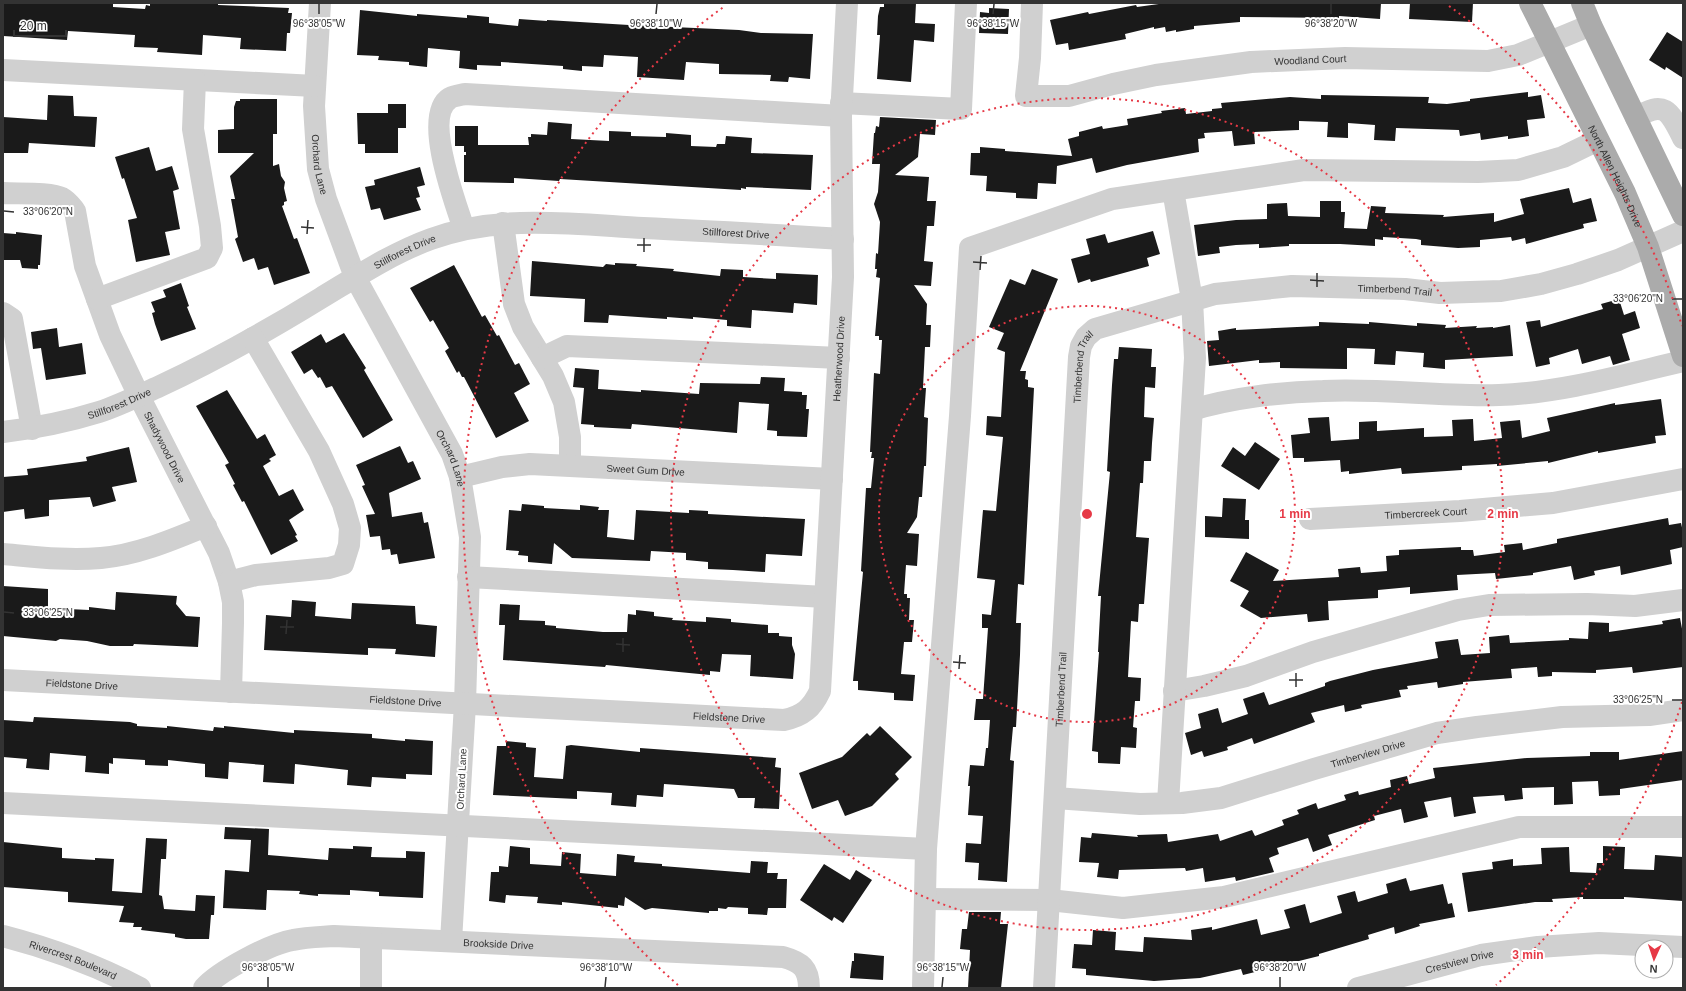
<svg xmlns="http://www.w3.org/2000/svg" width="1686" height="991" font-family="Helvetica,sans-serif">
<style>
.building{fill:#1a1a1a}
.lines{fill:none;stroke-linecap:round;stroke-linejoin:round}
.minor{stroke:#d0d0d0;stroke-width:22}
.major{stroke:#ababab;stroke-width:22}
.ticks{fill:none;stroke:#333;stroke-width:1.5}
.ring{fill:none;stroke:#e63946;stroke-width:2;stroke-dasharray:2 4}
.labels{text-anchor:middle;stroke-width:4;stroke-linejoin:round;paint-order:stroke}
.street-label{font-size:10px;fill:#333;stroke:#fff}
.ticks-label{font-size:10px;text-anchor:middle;fill:#333;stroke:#fff;stroke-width:4;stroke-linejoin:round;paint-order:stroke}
.centre{fill:#e63946;stroke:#fff;stroke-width:2}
.ring-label{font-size:12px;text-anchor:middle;font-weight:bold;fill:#e63946;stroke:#fff;stroke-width:4;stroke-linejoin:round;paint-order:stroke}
</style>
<rect width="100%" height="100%" fill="#fff"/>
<!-- building -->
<g class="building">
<polygon points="3,3 113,3 113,7 145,9 146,5 150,6 150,3 218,3 218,5 289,8 288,13 292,13 290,33 287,33 286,51 240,49 241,38 203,35 202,55 157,52 158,48 134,47 135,35 68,31 67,40 3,36"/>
<polygon points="884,3 916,3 915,23 935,24 934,42 914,40 911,82 877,79 880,35 877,35 878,16 880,7 884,7"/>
<polygon points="1166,3 1381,3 1380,19 1339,16 1339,18 1240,17 1240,22 1194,26 1194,29 1176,32 1176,30 1166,32 1165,27 1154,29 1154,27 1125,34 1126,39 1069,50 1068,43 1056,45 1050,20 1088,12 1089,14 1136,5 1137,7"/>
<polygon points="1410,3 1473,3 1472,22 1409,19"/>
<polygon points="989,8 1009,9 1008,34 979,33 980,12 989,13"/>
<polygon points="360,10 417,16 417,14 467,18 467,15 489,17 489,23 518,26 519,19 547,21 547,20 629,25 739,30 761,33 813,34 810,79 789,77 788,82 770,81 771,75 719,74 719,64 686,62 684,80 637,77 638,57 604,55 603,67 582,66 582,71 563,69 563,66 501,62 501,66 477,65 477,70 459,68 460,51 428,48 427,67 409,65 409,62 378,60 379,56 357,55"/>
<polygon points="1667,32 1683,42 1683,78 1666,67 1665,70 1649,60"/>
<polygon points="1528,92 1528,97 1541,95 1545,118 1527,120 1529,136 1508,139 1508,136 1481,140 1480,133 1460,136 1459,130 1396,128 1395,141 1374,140 1375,125 1348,123 1348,138 1327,137 1328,122 1299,121 1299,130 1254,132 1255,144 1234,146 1232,131 1204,133 1205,138 1198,139 1199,152 1127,165 1096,173 1092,158 1057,166 1056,184 1038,183 1037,199 1016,198 1016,193 986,191 987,176 970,175 971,153 980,153 980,147 1005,149 1005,151 1072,156 1068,139 1079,136 1079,132 1102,126 1103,129 1128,125 1127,119 1162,113 1161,111 1185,108 1186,114 1212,111 1212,109 1222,108 1221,103 1290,97 1321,99 1321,95 1429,97 1428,103 1447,104 1470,101 1470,99"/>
<polygon points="48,95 73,96 74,116 97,117 95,147 29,143 28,153 3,153 3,117 47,120"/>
<polygon points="240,99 277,99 277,134 273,134 273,166 279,164 281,176 285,182 284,188 287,201 284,202 284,205 282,206 294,239 297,238 310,273 274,285 268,267 258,270 254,258 243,262 235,239 238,237 231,199 235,199 230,176 254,153 218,153 218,130 234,129 234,107 236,101 240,101"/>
<polygon points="388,104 406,104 406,128 398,128 398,153 365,153 365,144 358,144 357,113 388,113"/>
<polygon points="880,117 936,120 935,135 920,134 918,157 895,175 929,177 927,201 936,201 934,226 927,226 924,261 933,262 931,286 914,285 927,304 926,325 931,325 930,347 925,347 923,388 926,388 924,417 928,418 926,466 924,466 922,497 919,497 917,517 907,533 919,534 917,566 906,565 904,594 907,594 907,598 910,598 909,620 914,620 912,642 904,642 901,674 915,675 913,701 894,700 894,693 858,690 858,681 853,681 863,572 861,571 866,488 871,488 874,458 871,458 872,452 870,452 874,373 880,374 882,340 879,340 879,336 875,336 880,278 876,277 877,269 875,269 876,253 878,254 880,222 874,204 878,192 880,164 872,164 874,133 875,133 876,126 879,127"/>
<polygon points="548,122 572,124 571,139 609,141 609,131 631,132 631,136 666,137 666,133 691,135 691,146 716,147 717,144 725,144 726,136 752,138 751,153 813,155 811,190 746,187 746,189 741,188 741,190 560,179 559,181 514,178 514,183 464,182 464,155 466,155 466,152 464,152 464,146 455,146 455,126 478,126 478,145 529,145 528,137 531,137 531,134 547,135"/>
<polygon points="149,147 156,171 172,166 179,189 173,191 180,229 165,232 170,255 136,262 128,220 137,218 124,178 122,179 115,157"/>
<polygon points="420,167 425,185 417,187 420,197 416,198 421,210 384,220 380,208 371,210 365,187 375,185 374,180"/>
<polygon points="1569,188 1573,203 1591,198 1597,221 1583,224 1584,228 1526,244 1525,238 1512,241 1511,237 1480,240 1480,247 1458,248 1421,245 1421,240 1416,239 1383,237 1383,240 1375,239 1375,246 1340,244 1289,244 1289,246 1259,248 1259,244 1236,245 1219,247 1220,253 1198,256 1194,225 1236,220 1267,219 1267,204 1287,203 1288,216 1320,217 1320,201 1341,201 1341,212 1345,212 1344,228 1367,229 1371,206 1386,207 1385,213 1444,215 1443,217 1494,213 1494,222 1524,214 1520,199"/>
<polygon points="1153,231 1160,254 1147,258 1149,266 1091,282 1090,279 1078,283 1071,259 1090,254 1086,239 1105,234 1108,243"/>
<polygon points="16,232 42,235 40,265 38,265 38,269 22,268 20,260 3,260 3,233 16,234"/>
<polygon points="532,261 603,267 606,264 615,265 615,263 637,264 636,266 674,269 673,271 720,276 721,269 743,270 743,277 776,279 776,273 818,275 817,305 794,303 793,313 752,310 751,328 727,326 727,320 693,317 693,319 667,317 667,319 609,315 608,323 584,322 585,299 530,296"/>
<polygon points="454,265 482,317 485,315 497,336 499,335 515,365 519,363 530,384 514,393 529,421 496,438 464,377 462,377 459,371 457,373 445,351 449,348 433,320 430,322 410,288"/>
<polygon points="1032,269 1058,279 1020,371 1026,371 1025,379 1028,380 1028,387 1034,388 1024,585 1018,584 1016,623 1021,623 1020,655 1016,727 1013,727 1010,760 1014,761 1007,882 978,880 979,863 965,862 966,843 981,844 983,816 968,815 970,786 968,786 970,765 984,766 986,748 988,748 990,720 974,720 976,699 983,699 988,628 982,628 982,614 991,615 995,580 977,578 983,510 996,511 1003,437 986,435 987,416 1001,417 1005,352 997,349 1004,333 989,327 1010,279 1025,285"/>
<polygon points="181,283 189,306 187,307 196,329 161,341 155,324 152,313 155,312 151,302 166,297 163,290"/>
<polygon points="1619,299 1624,315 1635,311 1640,328 1622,334 1630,360 1613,365 1610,356 1582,364 1578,349 1549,358 1550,364 1536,367 1526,322 1540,320 1541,327 1603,309 1601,304"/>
<polygon points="1319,322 1369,324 1369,322 1417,326 1417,323 1446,325 1445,328 1477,326 1476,328 1493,327 1493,328 1510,325 1513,356 1445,360 1445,369 1423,367 1424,353 1396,351 1395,365 1374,364 1375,349 1347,348 1347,369 1280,368 1280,362 1259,363 1259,360 1209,366 1207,341 1219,340 1218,331 1236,328 1236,330 1319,326"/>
<polygon points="57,328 59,347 82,343 86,374 46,380 41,348 33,349 31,332"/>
<polygon points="344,333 366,368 364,370 393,420 363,438 332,386 326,388 320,377 318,378 312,369 304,374 291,352 321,334 326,343"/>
<polygon points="1119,347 1152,349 1151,367 1156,367 1155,388 1145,387 1144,417 1154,418 1152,443 1151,461 1144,461 1143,483 1140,483 1136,537 1149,538 1144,604 1139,604 1138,622 1131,621 1128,677 1141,678 1140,701 1135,701 1133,727 1137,728 1136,748 1121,747 1120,764 1098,763 1098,752 1092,751 1099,652 1098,652 1101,596 1098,596 1110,472 1107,471 1112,385 1114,359 1118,359"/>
<polygon points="575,368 599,370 598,389 641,392 641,390 699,394 700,383 760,384 761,377 785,378 784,391 802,392 802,395 807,395 806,409 809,409 807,437 777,436 777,431 767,430 769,404 739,402 737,433 632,424 631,429 594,427 594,425 581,424 584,388 573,387"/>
<polygon points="227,390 257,439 265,434 276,455 269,459 271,461 263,466 279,496 293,489 304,510 289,520 297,535 295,536 298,541 271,555 244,501 242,502 233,485 235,484 225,465 229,463 196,406"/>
<polygon points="1661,399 1666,435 1655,436 1656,443 1598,453 1598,451 1548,463 1548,461 1497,466 1497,464 1462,466 1462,470 1402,474 1401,468 1349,474 1349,471 1341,472 1340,460 1304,462 1304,458 1293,458 1291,435 1310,433 1308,418 1329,417 1331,441 1359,439 1359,422 1377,421 1377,431 1424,428 1424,437 1453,436 1452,420 1473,419 1474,441 1502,438 1500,422 1520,420 1522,438 1550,431 1547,418 1615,403 1615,405"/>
<polygon points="1255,442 1280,459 1259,490 1221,466 1233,447 1245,456"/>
<polygon points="400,446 408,463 413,461 421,479 389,493 392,517 422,512 424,523 428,522 435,558 399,564 397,554 391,555 390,549 382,550 380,536 370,537 366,515 375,514 362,486 365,485 356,465"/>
<polygon points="129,447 137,482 112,487 116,501 93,507 90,497 49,500 49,516 25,519 24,509 3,512 3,477 28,475 27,469 87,461 86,457"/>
<polygon points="1223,498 1246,499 1245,520 1249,520 1249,539 1205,537 1205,516 1222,517"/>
<polygon points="522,504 544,506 544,508 580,510 580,505 599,507 598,510 609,510 607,537 634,540 636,510 689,513 689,510 708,511 708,514 805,519 802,556 766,554 765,572 733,570 708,569 708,562 686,560 686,553 651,551 650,561 572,558 554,543 552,564 528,562 528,556 518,555 519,551 506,550 509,510 521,511"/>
<polygon points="1668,518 1669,525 1681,523 1683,532 1683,547 1670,550 1672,564 1621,575 1620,566 1594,571 1595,575 1574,580 1571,566 1533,573 1533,575 1496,579 1495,573 1457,575 1458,590 1410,594 1410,587 1378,590 1378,598 1328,601 1329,620 1308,622 1307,614 1261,618 1240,606 1249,591 1230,581 1246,552 1279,570 1273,581 1339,577 1338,569 1360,567 1361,573 1387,571 1386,556 1399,555 1399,550 1461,547 1461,550 1473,550 1474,556 1505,552 1504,545 1522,543 1523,550 1557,543 1557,539"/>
<polygon points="3,586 48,589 48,608 89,610 89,607 115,610 116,592 177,596 176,604 186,616 200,617 198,647 134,644 133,646 110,646 87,641 60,639 56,641 3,636"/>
<polygon points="292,600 316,602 315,616 351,619 352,603 415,606 416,624 437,626 435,657 395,654 396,649 368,648 368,655 264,650 266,615 291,617"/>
<polygon points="500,604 520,605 519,620 545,621 545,625 556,626 556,628 603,632 627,632 628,614 636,615 636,610 654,612 654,616 673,618 672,620 706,622 706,617 731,619 731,622 768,625 768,633 779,633 779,636 792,637 792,645 795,654 793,679 750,676 751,655 722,654 720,672 710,671 710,675 606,665 605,667 503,660 505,625 499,625"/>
<polygon points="1680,618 1683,634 1683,667 1633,673 1632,667 1596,670 1596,673 1552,672 1552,676 1538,677 1537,667 1511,669 1512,678 1463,682 1463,684 1438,688 1437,682 1407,686 1408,689 1399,690 1401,697 1361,705 1362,708 1345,712 1344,705 1311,713 1315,722 1254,744 1252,738 1227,747 1228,750 1204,757 1202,751 1191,755 1185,733 1201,728 1198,714 1218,708 1222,723 1248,714 1243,699 1264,692 1269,705 1325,686 1325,683 1330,681 1373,670 1438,658 1435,642 1458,639 1461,655 1490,653 1489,637 1509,635 1510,643 1569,640 1569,638 1588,639 1589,622 1609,623 1609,632 1663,624 1662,621"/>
<polygon points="34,717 130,722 137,724 137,726 167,728 167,726 213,731 214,727 224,728 224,726 294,733 294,730 372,734 372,738 405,741 405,739 433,741 432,775 406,774 406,779 372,777 371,787 347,785 348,770 295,764 294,784 263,782 264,765 229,762 228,779 205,777 205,764 168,760 168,766 145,765 145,760 113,758 113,764 109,763 109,774 85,772 86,756 50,753 49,770 26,768 27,759 3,757 3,720 33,722"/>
<polygon points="880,726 912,757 895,774 899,779 872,806 845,816 838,800 812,809 799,773 842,757 867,733 870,736"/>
<polygon points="506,741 526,743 526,747 536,748 534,777 563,779 566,746 571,745 640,752 640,748 776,758 775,767 781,768 779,809 754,808 755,798 738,798 734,789 664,784 663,797 637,795 636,807 611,805 612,793 577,791 577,799 493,795 497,746 506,746"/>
<polygon points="1683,751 1683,780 1620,789 1620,795 1599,796 1598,781 1572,782 1573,804 1554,805 1554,787 1522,788 1523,799 1505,801 1504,795 1473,797 1476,813 1454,817 1451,797 1424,802 1428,817 1404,823 1401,809 1374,816 1375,820 1328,835 1332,845 1313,852 1308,838 1277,848 1279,854 1269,858 1274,872 1236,881 1235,877 1205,882 1203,868 1186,871 1185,868 1119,870 1118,879 1097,877 1099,863 1079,862 1081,837 1091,838 1092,833 1138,837 1137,835 1167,834 1168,842 1218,834 1220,841 1252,830 1255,836 1284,825 1282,820 1299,814 1297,810 1316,803 1318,809 1346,800 1344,795 1358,791 1359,795 1391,787 1390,780 1407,776 1409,784 1435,778 1433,768 1527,758 1590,756 1590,752 1619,752 1619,760"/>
<polygon points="225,827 269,829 268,855 328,860 329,848 353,849 353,846 372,847 371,857 406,858 406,851 425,852 423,898 379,896 379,892 350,890 350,895 318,894 318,896 299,894 300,891 267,890 266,910 223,908 225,870 249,872 251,840 224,839"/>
<polygon points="146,838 167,839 166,859 161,859 159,895 162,896 164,909 195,911 196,895 215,896 214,915 211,915 209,939 186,939 175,937 175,934 141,930 142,927 133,927 134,923 119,922 124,906 68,902 68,892 3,887 3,842 62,848 62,858 95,860 95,858 114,859 112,891 142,893"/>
<polygon points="510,846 530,848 530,864 561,866 562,852 581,854 580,873 616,876 617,854 635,856 634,862 662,864 662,866 750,873 751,861 768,862 767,873 778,873 777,879 787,879 786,908 768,908 767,915 748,914 748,908 728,907 726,909 718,908 718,911 709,911 709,913 652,908 645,910 625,897 624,906 618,905 618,908 562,902 562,905 537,903 538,897 506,895 505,903 489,901 491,872 499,872 499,866 508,867"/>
<polygon points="1603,846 1625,847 1624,869 1654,870 1655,855 1683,857 1683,901 1624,897 1624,899 1583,899 1583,897 1552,899 1553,902 1535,902 1468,912 1462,873 1493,869 1492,862 1513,859 1513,866 1542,864 1541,848 1569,847 1570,872 1596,873 1597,863 1603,863"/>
<polygon points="824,864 850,880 856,870 872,880 843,923 834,917 832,921 800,900"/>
<polygon points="1406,878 1410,891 1443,884 1448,904 1452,903 1455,917 1419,924 1420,926 1395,934 1394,927 1368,935 1369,939 1319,954 1319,956 1243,975 1241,969 1200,978 1154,981 1086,975 1086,969 1072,968 1074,944 1092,945 1093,930 1116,932 1115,950 1143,952 1144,937 1192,940 1191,930 1212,927 1212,930 1257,919 1261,935 1290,928 1284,910 1305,904 1310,923 1342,913 1337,896 1355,891 1358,902 1388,893 1386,884"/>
<polygon points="969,912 1001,912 1000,924 1008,924 1001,988 968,988 970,950 960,949 962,929 967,929"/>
<polygon points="854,953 884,956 883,980 850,978 852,961 854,961"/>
</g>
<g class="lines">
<!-- minor -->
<g class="minor">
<path id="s1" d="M320,3L314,106L318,169L326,199L355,277L452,454L460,477L470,537L465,704L451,941"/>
<path id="s2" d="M1032,3L1030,58L1026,96H1069L1113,84L1156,75L1251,62L1345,58L1488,61L1518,55L1591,25"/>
<polyline points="3,70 315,86"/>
<polyline points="841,103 961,109 966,3"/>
<path d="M1636,118C1665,99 1670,112 1683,138"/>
<path id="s3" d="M3,193C17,194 51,192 62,198C68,201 71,206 75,211L85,266L110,335L139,396L219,553L229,582L233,602V623L231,692"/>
<polyline points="503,223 514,304 523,327 553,376 564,402 570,437 570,465"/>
<path d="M464,229C456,205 422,115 450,98C454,96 461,95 465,94L841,116"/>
<polyline points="97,299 207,258 212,248 210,226 193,129 195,80"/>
<polyline points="3,313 12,319 32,429"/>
<polyline points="542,358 567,346 839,358"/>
<path d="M1192,410C1231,398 1281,392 1323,391C1381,388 1440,397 1499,395C1561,393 1623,375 1683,361"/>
<path id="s4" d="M3,432C36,428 67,422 99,412C120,405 140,395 160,386C216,360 269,330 321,298C356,277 392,253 431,239C500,214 572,224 643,228C710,231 777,235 843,239"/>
<path id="s5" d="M460,477L502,467L530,464L832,479"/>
<path id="s6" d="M1310,519L1460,511L1553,503L1683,479"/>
<path d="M3,554C36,557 68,561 101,558C137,555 172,540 206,526"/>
<polyline points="468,577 825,597"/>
<polyline points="229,582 256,575 329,568 343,564 349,545 350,528 343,504 319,451 253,338"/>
<path id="s7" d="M3,680L784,720C803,716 812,708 820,691L843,277L841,116L847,3"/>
<polyline points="1174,691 1204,686 1246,676 1313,652 1458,610 1489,605 1587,604 1635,606 1683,600"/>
<path id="s8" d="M1055,798L1140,804L1182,803L1221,798L1314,769L1437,733L1477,727L1562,717L1649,715L1683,710"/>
<polyline points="3,803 926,849"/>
<polyline points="1168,803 1195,358 1192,300 1173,190"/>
<polyline points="925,899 1049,900 1123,908 1224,897 1519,827 1683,827"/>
<path id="s9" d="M3,936C53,949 94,964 140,988"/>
<path id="s10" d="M204,988C219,971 270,944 293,940C307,937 320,937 334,936L783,957C801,962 809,968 809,988"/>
<polyline points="371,988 371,938"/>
<polyline points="923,988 926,849 960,416 970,248 1112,199 1304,170 1478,172 1518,170 1563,157 1598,140"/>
<path id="s11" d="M1044,988L1079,357L1081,346L1086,337L1095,329L1215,294L1292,286L1405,289L1440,293L1501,291L1541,284L1577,274L1618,260L1683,231"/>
<path id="s12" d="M1358,988L1481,955L1538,947L1599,943L1683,947"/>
</g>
<!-- major -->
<g class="major">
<path id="s13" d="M1530,3L1625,193L1648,247L1683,356"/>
<polyline points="1582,3 1591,25 1683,215"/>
</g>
</g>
<!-- ticks -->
<path class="ticks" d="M319,14V4M656,14L657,4M993,14L994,4M1331,14V4M4,211L14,212M301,227L314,228M307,234L308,220M637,245H651M644,252V238M973,262L987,263M980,270L981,256M1310,280L1324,281M1317,287V273M1672,299H1682M4,612L14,613M280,627H294M286,634L287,620M616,644L630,645M623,652V638M953,662L966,663M959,669L960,655M1289,680H1303M1296,687V673M1672,700H1682M268,987V977M605,987L606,977M942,987L943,977M1280,987V977"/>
<!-- distance rings -->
<g class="ring">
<circle cx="1087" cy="514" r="208"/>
<circle cx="1087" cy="514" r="416"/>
<path d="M1682 702A624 624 0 0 1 1496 985M678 985A624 624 0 0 1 725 6M1449 6A624 624 0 0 1 1682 326"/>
</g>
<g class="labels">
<!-- street labels -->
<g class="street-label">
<text dy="4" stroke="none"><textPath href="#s2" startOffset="381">Woodland Court</textPath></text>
<text dy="4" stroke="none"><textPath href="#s1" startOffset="162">Orchard Lane</textPath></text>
<text dy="4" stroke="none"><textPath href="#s13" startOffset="193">North Allen Heights Drive</textPath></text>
<text dy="4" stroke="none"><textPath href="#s4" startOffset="780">Stillforest Drive</textPath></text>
<text dy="4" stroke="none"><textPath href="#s4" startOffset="444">Stillforest Drive</textPath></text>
<text dy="4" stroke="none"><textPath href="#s11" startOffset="971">Timberbend Trail</textPath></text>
<text dy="4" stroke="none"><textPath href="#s7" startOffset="1163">Heatherwood Drive</textPath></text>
<text dy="4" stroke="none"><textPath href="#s11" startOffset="623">Timberbend Trail</textPath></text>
<text dy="4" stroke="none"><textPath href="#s4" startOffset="120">Stillforest Drive</textPath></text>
<text dy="4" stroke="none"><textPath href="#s3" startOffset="332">Shadywood Drive</textPath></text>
<text dy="4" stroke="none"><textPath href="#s1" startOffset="486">Orchard Lane</textPath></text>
<text dy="4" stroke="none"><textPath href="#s5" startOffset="187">Sweet Gum Drive</textPath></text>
<text dy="4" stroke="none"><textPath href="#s6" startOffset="116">Timbercreek Court</textPath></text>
<text dy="4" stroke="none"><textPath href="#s7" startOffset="79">Fieldstone Drive</textPath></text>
<text dy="4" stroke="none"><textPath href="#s11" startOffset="299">Timberbend Trail</textPath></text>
<text dy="4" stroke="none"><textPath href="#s7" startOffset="403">Fieldstone Drive</textPath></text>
<text dy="4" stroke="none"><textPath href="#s7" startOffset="727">Fieldstone Drive</textPath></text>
<text dy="4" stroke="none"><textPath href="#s8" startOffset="320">Timberview Drive</textPath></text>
<text transform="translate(461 779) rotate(-87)" y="4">Orchard Lane</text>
<text dy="4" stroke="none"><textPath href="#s10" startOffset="308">Brookside Drive</textPath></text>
<text dy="4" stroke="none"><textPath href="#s9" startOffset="74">Rivercrest Boulevard</textPath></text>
<text dy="4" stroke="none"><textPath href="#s12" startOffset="105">Crestview Drive</textPath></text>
</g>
</g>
<g class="ticks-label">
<text x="319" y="27">96°38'05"W</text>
<text x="656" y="27">96°38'10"W</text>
<text x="993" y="27">96°38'15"W</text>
<text x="1331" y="27">96°38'20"W</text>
<text x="48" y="215">33°06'20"N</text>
<text x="1638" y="302">33°06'20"N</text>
<text x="48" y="616">33°06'25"N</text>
<text x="1638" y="703">33°06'25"N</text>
<text x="268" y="971">96°38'05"W</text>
<text x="606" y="971">96°38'10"W</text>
<text x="943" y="971">96°38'15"W</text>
<text x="1280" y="971">96°38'20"W</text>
</g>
<circle cx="1087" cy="514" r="6" class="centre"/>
<g class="ring-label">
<text x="1295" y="518">1 min</text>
<text x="1503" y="518">2 min</text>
<text x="1528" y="959">3 min</text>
</g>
<!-- border -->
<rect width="1686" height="991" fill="none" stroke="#333333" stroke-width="8"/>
<!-- north arrow -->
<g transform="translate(1654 959) rotate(183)"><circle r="19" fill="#ffffff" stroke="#adadad"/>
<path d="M0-3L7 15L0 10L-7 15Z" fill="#e63946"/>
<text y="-6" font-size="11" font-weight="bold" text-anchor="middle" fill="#333333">N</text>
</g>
<!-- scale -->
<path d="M14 30v6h52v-6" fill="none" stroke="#333333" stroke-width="2"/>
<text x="20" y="30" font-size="12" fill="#333333" stroke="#ffffff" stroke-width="3" paint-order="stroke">20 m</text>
</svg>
